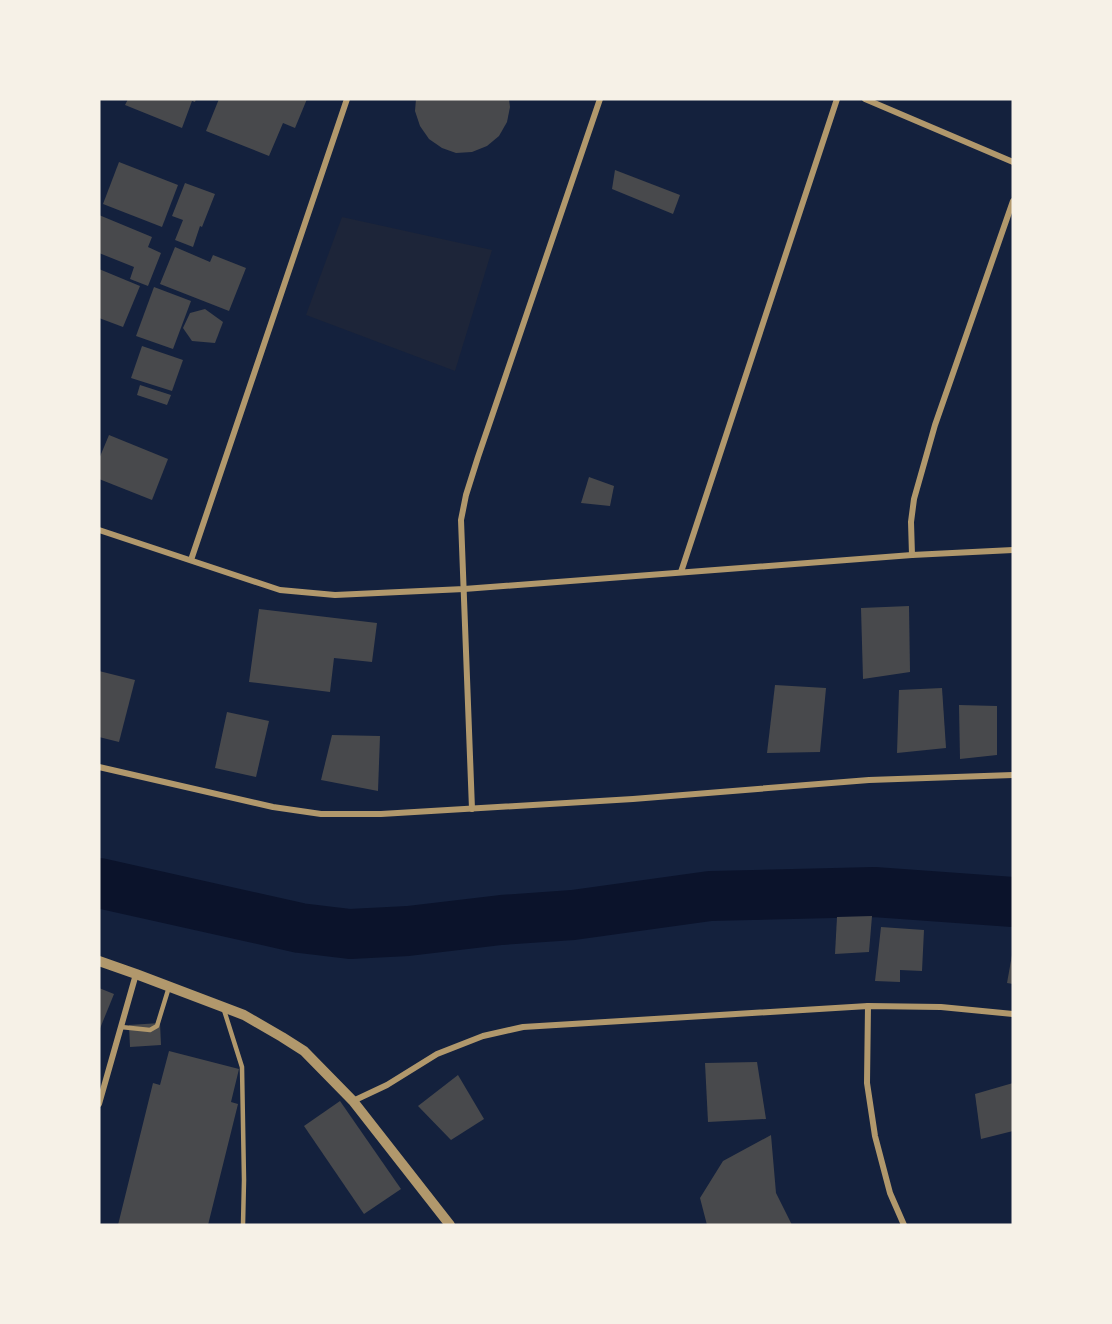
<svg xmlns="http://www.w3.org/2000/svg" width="1112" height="1324" font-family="Arial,sans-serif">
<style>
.green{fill:#1d2539}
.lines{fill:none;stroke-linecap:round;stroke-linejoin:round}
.river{stroke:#0b132b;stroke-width:50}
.building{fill:#48494c}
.service{stroke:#b1986c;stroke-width:4.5}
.minor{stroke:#b1986c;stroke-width:6}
.tertiary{stroke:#b1986c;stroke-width:10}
</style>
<rect width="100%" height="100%" fill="#14213d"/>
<!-- green -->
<polygon class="green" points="342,217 492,250 455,371 306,315"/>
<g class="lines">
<!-- river -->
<polyline class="river" points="99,883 300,928 350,934 408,931 501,920 573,915 710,896 874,892 1013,902"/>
</g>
<!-- building -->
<g class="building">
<polygon points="128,99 196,99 195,102 192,101 182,128 125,105"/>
<polygon points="219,99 307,99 295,128 283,123 269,156 206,131"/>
<polygon points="416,99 509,99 510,107 507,122 499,136 487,146 472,152 456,153 442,148 429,139 420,126 415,111"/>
<polygon points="119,162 178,185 162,227 103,204"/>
<polygon points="615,170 680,195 673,214 612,189"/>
<polygon points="185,183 215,194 202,227 200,226 193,247 175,240 183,220 172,216"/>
<polygon points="99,215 152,237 148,247 161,253 148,286 130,279 134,267 99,253"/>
<polygon points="175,247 210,262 213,255 246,268 229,311 160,284"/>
<polygon points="99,269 140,286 123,327 99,318"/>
<polygon points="154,287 191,301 173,349 136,336"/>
<polygon points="205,309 223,322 215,343 192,341 183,328 190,313"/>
<polygon points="142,346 183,360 172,391 131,378"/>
<polygon points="140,385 171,395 167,405 137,395"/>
<polygon points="109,435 168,459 152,500 99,479 99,459"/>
<polygon points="589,477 614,486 610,506 581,503"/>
<polygon points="909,606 910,672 863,679 861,608"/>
<polygon points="259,609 377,623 372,662 334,658 330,692 249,682"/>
<polygon points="99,671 135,680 119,742 99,737"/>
<polygon points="775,685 826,688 820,752 767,753"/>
<polygon points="942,688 946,748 897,753 899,690"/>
<polygon points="959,705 997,706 997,755 960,759"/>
<polygon points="227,712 269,721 256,777 215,768"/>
<polygon points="332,735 380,736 378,791 321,780"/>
<polygon points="872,916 869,952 835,954 837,917"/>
<polygon points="881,927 924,930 922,971 900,970 900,982 875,981"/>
<polygon points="1012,955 1013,955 1013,984 1007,983"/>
<polygon points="99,988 114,994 99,1031"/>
<polygon points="160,1023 161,1045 130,1047 129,1025"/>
<polygon points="169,1051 239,1069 231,1102 238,1104 208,1225 118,1225 153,1083 160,1085"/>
<polygon points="757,1062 766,1119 708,1122 705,1063"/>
<polygon points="458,1075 484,1119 451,1140 418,1106"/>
<polygon points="1013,1083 1013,1131 981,1139 975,1094"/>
<polygon points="340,1101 401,1189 364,1214 304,1126"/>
<polygon points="771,1135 776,1193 792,1225 707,1225 700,1198 723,1161"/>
</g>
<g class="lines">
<!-- service -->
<g class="service">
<polyline points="224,1010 242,1067 244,1180 243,1225"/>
<polyline points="121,1027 150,1030 157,1026 169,987"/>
</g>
<!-- minor -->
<g class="minor">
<polyline points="865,99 1013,162"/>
<polyline points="99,530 280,590 335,595 464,589 912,555 1013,550"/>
<polyline points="912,555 911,522 914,499 935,425 1013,201"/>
<polyline points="191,560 347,99"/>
<polyline points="681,572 837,99"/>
<polyline points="99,767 273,807 321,814 381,814 633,799 869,780 1013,775"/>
<polyline points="472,809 461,520 466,495 478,457 600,99"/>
<polyline points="868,1006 867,1083 875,1136 890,1193 904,1225"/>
<polyline points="353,1101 387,1085 437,1054 483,1036 523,1027 868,1006 941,1007 1013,1014"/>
<polyline points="99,1104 136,974"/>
</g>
<!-- tertiary -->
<polyline class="tertiary" points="99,961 136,974 244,1015 282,1037 304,1051 353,1101 450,1225"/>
</g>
<!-- border -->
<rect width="1112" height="1324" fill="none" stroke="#f6f1e7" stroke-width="201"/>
</svg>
